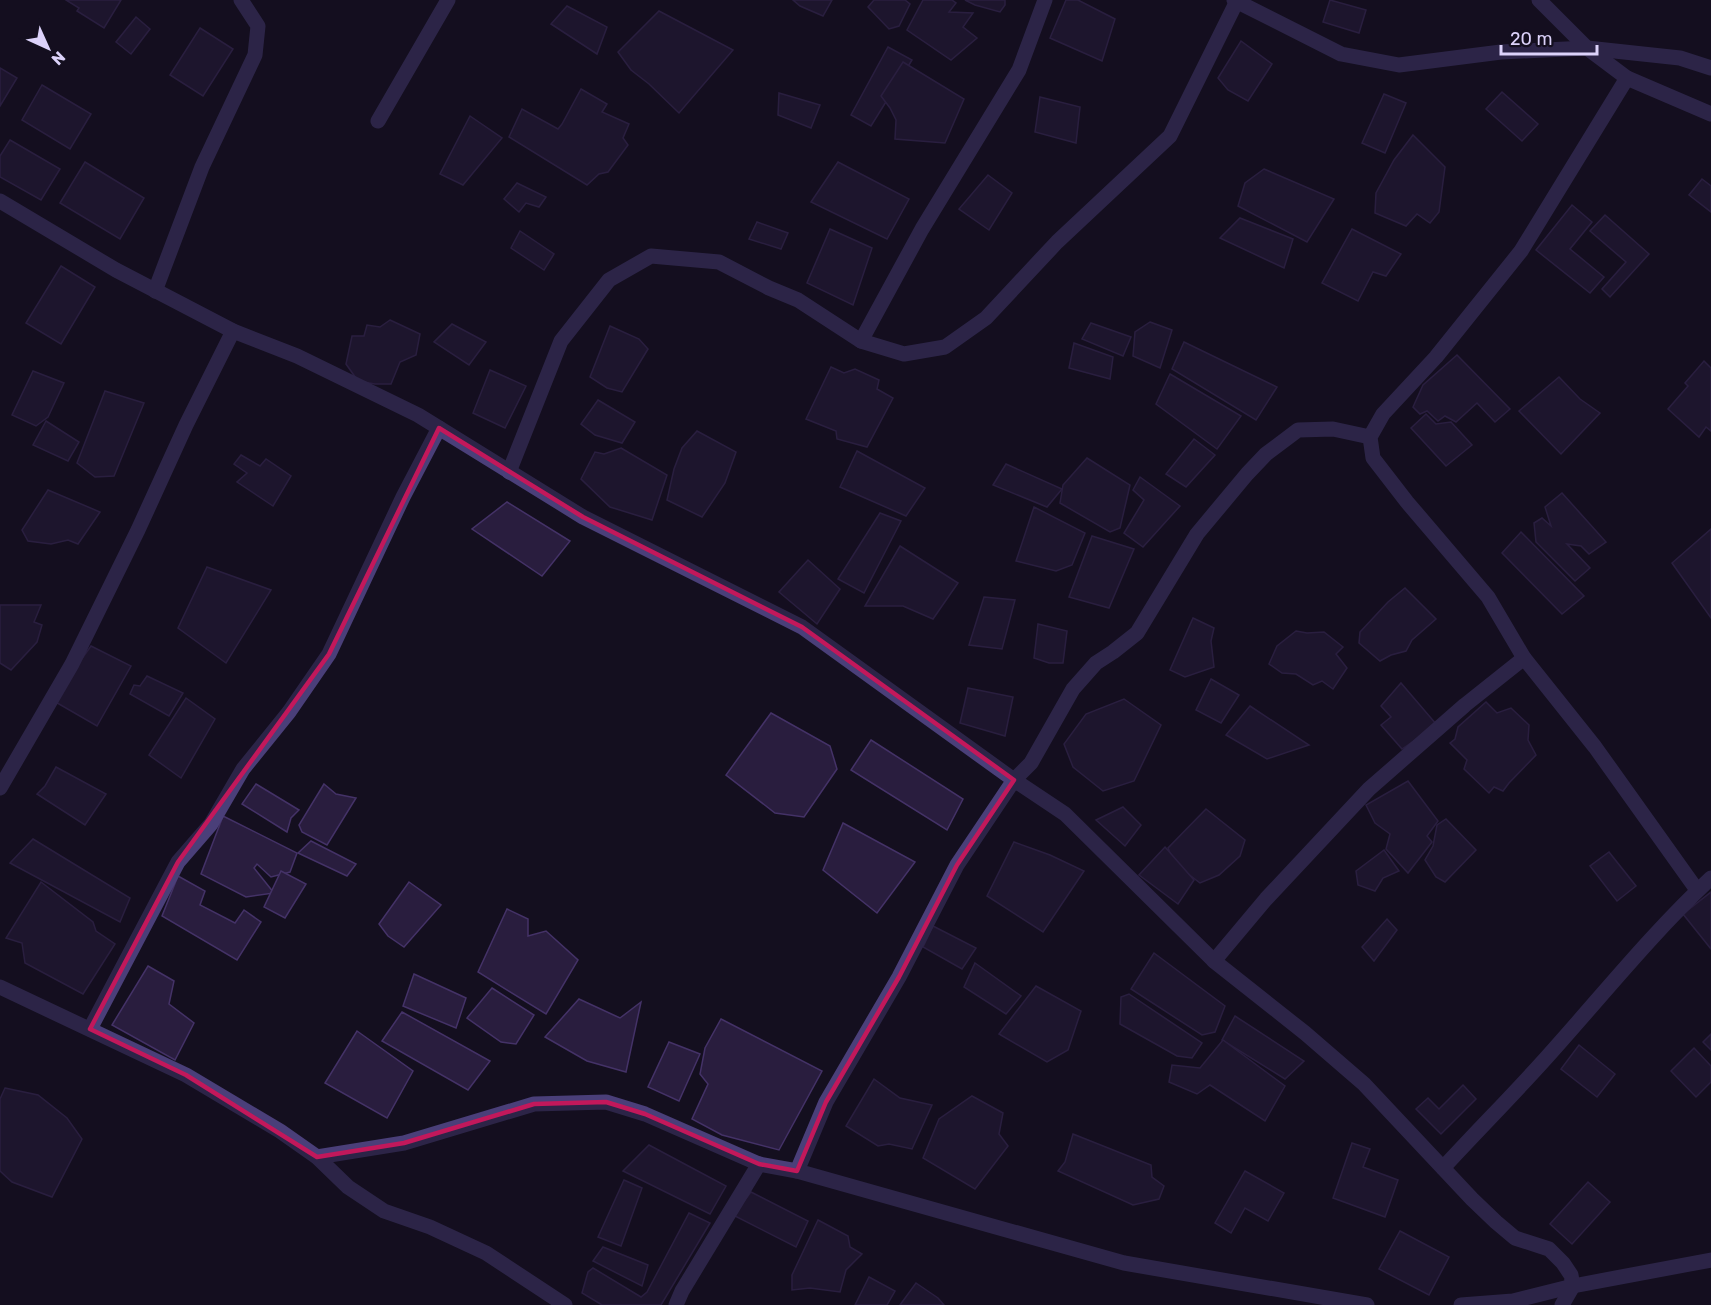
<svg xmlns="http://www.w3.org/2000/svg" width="1711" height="1305" font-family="Rubik,sans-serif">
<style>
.building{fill:#291d3e;stroke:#443267;stroke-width:1.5}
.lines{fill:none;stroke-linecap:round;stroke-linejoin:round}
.street{stroke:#4a3f79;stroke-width:15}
.marked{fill:none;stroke:#c2185b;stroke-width:4.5;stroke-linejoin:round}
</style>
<rect width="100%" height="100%" fill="#140f1f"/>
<!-- building -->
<g class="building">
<polygon points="66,0 121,0 104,28 77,11 79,8"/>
<polygon points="793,0 832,0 823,16 800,6"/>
<polygon points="874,0 905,0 910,4 899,26 889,29 868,7"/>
<polygon points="923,0 952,0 956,3 949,12 973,13 963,27 977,38 951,60 907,30"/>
<polygon points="965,0 1005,0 1005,5 1000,12 975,5"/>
<polygon points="1066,0 1078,0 1115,19 1102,61 1050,38"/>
<polygon points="1330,0 1366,10 1359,33 1323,22"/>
<polygon points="567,6 607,27 597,54 551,24"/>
<polygon points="659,11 733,50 679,113 649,84 631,70 618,52"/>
<polygon points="136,17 150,29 131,54 116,42"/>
<polygon points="200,28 233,49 203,96 170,75"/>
<polygon points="1241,41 1272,64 1248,101 1228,90 1218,78"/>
<polygon points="888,47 912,60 871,126 851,115"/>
<polygon points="903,62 964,99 945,143 895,139 896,120 890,108 881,96"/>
<polygon points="0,68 17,78 0,106"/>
<polygon points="42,85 91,114 70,149 22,120"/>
<polygon points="581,89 607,104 602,112 629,124 623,138 628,145 608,172 599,174 587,185 509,137 522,109 558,129 562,124"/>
<polygon points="1502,92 1538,124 1522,141 1486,109"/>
<polygon points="779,93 820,105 811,128 778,115"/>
<polygon points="1384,94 1406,103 1385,153 1362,143"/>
<polygon points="1040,97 1080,107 1076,143 1035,132"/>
<polygon points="470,116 502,138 463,185 440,174"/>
<polygon points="1413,135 1445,167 1439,212 1430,223 1417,214 1406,226 1375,213 1376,193 1394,160"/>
<polygon points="10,140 60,169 41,200 0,177 0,156"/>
<polygon points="85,162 144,198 120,239 60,203"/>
<polygon points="838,162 909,199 887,239 811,202"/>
<polygon points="1264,169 1334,199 1307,242 1238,206 1245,183"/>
<polygon points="988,175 1012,193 989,230 959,209"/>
<polygon points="1702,179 1711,186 1711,212 1689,195"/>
<polygon points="517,183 546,197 539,207 526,203 519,212 504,199"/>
<polygon points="1572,205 1592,222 1570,249 1604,277 1590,293 1536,250"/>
<polygon points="1605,215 1649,254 1610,297 1602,289 1626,262 1590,231"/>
<polygon points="1240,218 1293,239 1284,268 1220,238"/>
<polygon points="757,222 788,233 781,249 749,239"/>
<polygon points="830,229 872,248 853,305 807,283"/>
<polygon points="1352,229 1401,254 1386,276 1373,272 1358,301 1322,283"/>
<polygon points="520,231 554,254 544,270 511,248"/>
<polygon points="61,266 95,287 61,344 26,323"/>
<polygon points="390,320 420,334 416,355 400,362 391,384 375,384 358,381 346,364 352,336 364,336 367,325 380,327"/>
<polygon points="1150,322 1172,330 1160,368 1133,356 1135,332"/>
<polygon points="1091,323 1131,337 1123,356 1082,339"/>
<polygon points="452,324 486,342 469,365 434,342"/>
<polygon points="610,326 639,339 648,349 622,392 607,388 590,377"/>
<polygon points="1184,342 1277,387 1256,420 1172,369"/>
<polygon points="1074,343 1113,357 1110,379 1069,368"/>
<polygon points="1457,355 1510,409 1495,422 1477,403 1456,422 1445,416 1438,421 1427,411 1420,414 1413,407 1423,385"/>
<polygon points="1704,361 1711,368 1711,431 1706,427 1699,437 1668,409 1688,386 1685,383"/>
<polygon points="831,367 844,373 855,369 879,380 877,389 893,398 867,447 837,439 836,431 806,419"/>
<polygon points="490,370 526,386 505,428 473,413"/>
<polygon points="33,371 64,383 48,417 36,426 12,415"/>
<polygon points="1170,374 1241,416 1217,449 1156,404"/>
<polygon points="1559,377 1580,399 1600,413 1561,454 1519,411"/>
<polygon points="105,391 144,403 114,476 95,477 77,463"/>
<polygon points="598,400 635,422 622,443 595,435 581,424"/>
<polygon points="1426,414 1436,424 1451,422 1472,445 1446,466 1411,428"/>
<polygon points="46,421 79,442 68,461 33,445"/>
<polygon points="697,431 736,452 725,483 702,517 667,500 674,469 682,448"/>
<polygon points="1194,439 1215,455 1186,487 1166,474"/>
<polygon points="621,448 667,475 652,520 610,507 581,479 595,452 604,454"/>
<polygon points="857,451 925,488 906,516 840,487"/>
<polygon points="241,455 260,466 266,459 291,476 273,506 237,482 247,473 234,464"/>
<polygon points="1087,458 1130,485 1120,528 1110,532 1060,503 1063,485"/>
<polygon points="1006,464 1062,489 1047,507 993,485"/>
<polygon points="1140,477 1180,506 1143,547 1124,533 1144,500 1133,490"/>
<polygon points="48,490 100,512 78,544 68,540 51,544 28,541 22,530"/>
<polygon points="1562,493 1606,542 1589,554 1581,546 1567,544 1590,568 1575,581 1536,542 1534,523 1542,518 1551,526 1545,507"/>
<polygon points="507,502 570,541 542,576 472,529"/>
<polygon points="1034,507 1085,533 1072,565 1056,571 1016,561"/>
<polygon points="880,513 901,521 864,593 838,579"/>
<polygon points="1711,529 1711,618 1672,563"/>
<polygon points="1521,532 1584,596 1562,614 1502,553"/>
<polygon points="1092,536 1134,549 1109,608 1069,597"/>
<polygon points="900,546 958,583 933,619 903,606 865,606"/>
<polygon points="808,560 840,589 817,624 779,592"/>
<polygon points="207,567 271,590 226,663 178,628"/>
<polygon points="1405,588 1436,619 1412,640 1406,651 1391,655 1380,661 1359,643 1360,632 1388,602"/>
<polygon points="984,597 1015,600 1002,649 969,645"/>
<polygon points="0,605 41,605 34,622 42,625 37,642 11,670 0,663"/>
<polygon points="1193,618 1214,628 1211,641 1214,667 1185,677 1170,670"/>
<polygon points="1038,624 1067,631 1063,663 1049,663 1034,658"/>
<polygon points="1296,631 1307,633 1324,632 1343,647 1336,654 1347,668 1333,689 1322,681 1313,685 1296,674 1282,673 1269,664 1277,646"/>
<polygon points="91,646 131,666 97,726 52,700"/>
<polygon points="147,676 183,693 169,716 130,694 134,685 140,686"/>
<polygon points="1211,679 1239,695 1221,723 1196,710"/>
<polygon points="1401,683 1437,725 1402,749 1381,725 1391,717 1381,706"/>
<polygon points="968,688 1013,697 1005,736 960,723"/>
<polygon points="186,698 215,719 181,778 149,755"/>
<polygon points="1124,699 1161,725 1134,781 1103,791 1073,767 1064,744 1086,714"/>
<polygon points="1486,702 1497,713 1511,708 1529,725 1528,740 1536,755 1509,783 1503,791 1494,787 1489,793 1464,769 1467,760 1450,743 1455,739 1458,727"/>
<polygon points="1250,706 1309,745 1267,759 1226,735"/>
<polygon points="771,713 830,746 837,769 804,817 775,813 726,775"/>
<polygon points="871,740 963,799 947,830 851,770"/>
<polygon points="56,767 106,794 85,825 37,794 45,786"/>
<polygon points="1408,781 1438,821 1427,836 1432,842 1408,873 1386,849 1390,834 1375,823 1366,805"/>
<polygon points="256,784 299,810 291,818 287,832 242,804"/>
<polygon points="324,784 336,794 356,798 327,845 302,832 299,825"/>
<polygon points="1123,807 1141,825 1125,846 1096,820"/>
<polygon points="1206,809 1245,840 1240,856 1219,875 1200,883 1174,863 1168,848"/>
<polygon points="223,816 297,853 290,872 271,877 257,864 254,868 274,893 246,897 201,874"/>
<polygon points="1446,819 1476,850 1445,882 1436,877 1425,860 1433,846 1437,825"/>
<polygon points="843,823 915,862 877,913 823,870"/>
<polygon points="33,839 130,898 120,922 10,863"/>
<polygon points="311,841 356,864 347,876 298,853"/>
<polygon points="1014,842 1050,855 1084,871 1043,932 987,896"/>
<polygon points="1165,847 1194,880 1178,904 1139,875"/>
<polygon points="1384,850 1399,871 1383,878 1375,891 1358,885 1356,871"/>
<polygon points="1609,852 1636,886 1617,901 1590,866"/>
<polygon points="281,871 306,884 285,918 264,907"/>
<polygon points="178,876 205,891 200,905 235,923 244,910 261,922 237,960 162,916"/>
<polygon points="41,882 93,922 96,931 115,944 83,994 25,963 22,943 6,938"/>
<polygon points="409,882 441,905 404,947 388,936 379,924"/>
<polygon points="1711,892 1711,949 1683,914"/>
<polygon points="507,909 528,919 528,936 546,931 578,960 546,1014 478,972"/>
<polygon points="1387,919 1397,930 1374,961 1362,947"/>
<polygon points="933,926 976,948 962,969 923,947"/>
<polygon points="1154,953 1225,1006 1215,1032 1202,1035 1131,989"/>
<polygon points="975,963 1021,996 1006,1014 964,987"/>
<polygon points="148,966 174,981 169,1004 194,1023 175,1060 112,1025"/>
<polygon points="414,974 466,998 456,1028 403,1006"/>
<polygon points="1036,986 1081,1011 1068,1050 1047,1062 999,1034"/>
<polygon points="492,988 534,1015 516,1044 501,1042 467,1018"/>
<polygon points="1129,994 1202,1043 1192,1058 1177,1056 1120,1024 1121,997"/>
<polygon points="579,999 620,1018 641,1002 626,1072 587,1061 545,1037"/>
<polygon points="402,1012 490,1061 468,1090 382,1041"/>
<polygon points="1235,1016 1304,1061 1285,1079 1222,1040"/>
<polygon points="721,1019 822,1071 779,1150 722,1135 692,1119 708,1084 700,1074 705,1048"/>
<polygon points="357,1031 413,1071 387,1118 325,1083"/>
<polygon points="1711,1034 1711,1050 1703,1042"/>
<polygon points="1223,1040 1285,1086 1265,1121 1210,1085 1197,1094 1169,1082 1172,1065 1200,1068"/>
<polygon points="669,1042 700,1054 679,1101 648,1087"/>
<polygon points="1579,1045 1615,1074 1597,1097 1561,1069"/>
<polygon points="1694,1048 1711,1066 1711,1082 1696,1097 1671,1071"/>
<polygon points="874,1079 900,1098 932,1105 912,1149 889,1144 878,1146 846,1126"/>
<polygon points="1463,1085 1476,1099 1441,1134 1416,1109 1428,1098 1439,1109"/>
<polygon points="5,1088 38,1095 67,1118 82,1139 52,1197 12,1182 0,1171 0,1099"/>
<polygon points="972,1096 1003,1113 999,1134 1008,1146 975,1189 923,1158 939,1119"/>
<polygon points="1073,1134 1151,1165 1152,1177 1164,1186 1159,1199 1133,1205 1058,1171 1065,1162"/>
<polygon points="1352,1143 1370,1149 1363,1167 1398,1180 1385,1217 1333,1198"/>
<polygon points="649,1145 726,1186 710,1214 623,1171"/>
<polygon points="1245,1171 1284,1193 1268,1221 1245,1208 1231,1233 1215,1223"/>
<polygon points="624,1180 642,1188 621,1246 598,1237"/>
<polygon points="1588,1182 1610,1202 1572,1244 1550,1224"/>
<polygon points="751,1192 808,1221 796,1247 733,1215"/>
<polygon points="689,1213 710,1223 661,1305 602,1305 582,1293 588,1272 593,1268 641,1297 647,1292"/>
<polygon points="818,1220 848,1236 850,1247 862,1254 846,1270 840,1292 810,1288 792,1290 792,1275"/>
<polygon points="1400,1231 1449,1257 1429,1295 1379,1269"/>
<polygon points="603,1247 648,1265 642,1286 593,1261"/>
<polygon points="869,1277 895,1291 887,1305 855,1305"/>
<polygon points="916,1283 938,1298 944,1305 900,1305"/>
</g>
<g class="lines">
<!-- street -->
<g class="street">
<polyline points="1234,0 1341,54 1399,65 1501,52 1587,48 1680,58 1711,68"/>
<polyline points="1539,0 1587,48 1627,78 1711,114"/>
<polyline points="1627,78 1521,251 1436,357 1383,414 1370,437 1373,458 1407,502 1488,597 1524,658 1595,747 1697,890"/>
<polyline points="378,121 448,0"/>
<polyline points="0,201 116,270 233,331 297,356 418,415 583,517 802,627 1014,780 1065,814 1214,961 1305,1033 1364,1084 1472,1199 1496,1222 1515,1238 1549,1249 1563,1263 1571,1275 1573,1286 1562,1305"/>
<polyline points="155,291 202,167 255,55 258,26 241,0"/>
<polyline points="861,341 922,229 1019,70 1045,0"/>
<polyline points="509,472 561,341 609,280 651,256 719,262 769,288 798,300 861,341 904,354 945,347 986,318 1057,242 1170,136 1237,1"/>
<polyline points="0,788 72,664 138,530 186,425 233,331"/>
<polyline points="1214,961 1266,899 1369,789 1465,705 1524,658"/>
<polyline points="0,987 186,1075 280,1131 317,1157 348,1187 384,1211 430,1227 486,1253 565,1305"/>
<polyline points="90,1029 178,862 211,824 243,769 289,712 329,654 403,497 439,428"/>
<polyline points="317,1157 404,1143 534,1104 606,1102 645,1114 759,1164 797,1171 1124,1263 1367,1305"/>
<path d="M1443,1168C1477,1131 1513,1095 1547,1057C1601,997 1652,933 1711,878"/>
<polyline points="797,1171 826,1102 899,977 957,865 1014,780 1031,763 1073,689 1096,663 1113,652 1137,633 1197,534 1247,474 1266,454 1298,430 1333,429 1370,437"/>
<polyline points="676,1305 682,1291 759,1164"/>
<polyline points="1461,1305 1513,1301 1573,1286 1711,1260"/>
</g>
</g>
<!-- marked area -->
<path d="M0 0H1711V1305H0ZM439,428L583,517L802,627L1014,780L957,865L899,977L826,1102L797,1171L759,1164L645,1114L606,1102L534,1104L404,1143L317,1157L186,1075L90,1029L178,862L329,654Z" fill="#140f1f" fill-opacity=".55" fill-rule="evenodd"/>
<path class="marked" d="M439,428L583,517L802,627L1014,780L957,865L899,977L826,1102L797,1171L759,1164L645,1114L606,1102L534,1104L404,1143L317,1157L186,1075L90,1029L178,862L329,654Z"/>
<!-- north arrow -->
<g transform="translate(48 48) rotate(135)" stroke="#140f1f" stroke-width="4.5" paint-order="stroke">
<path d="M0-4.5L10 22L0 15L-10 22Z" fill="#dcd2fa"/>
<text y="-9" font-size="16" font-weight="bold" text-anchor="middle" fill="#dcd2fa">N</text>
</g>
<!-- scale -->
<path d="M1501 45v9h96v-9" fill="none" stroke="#dcd2fa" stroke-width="3"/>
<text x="1510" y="45" font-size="18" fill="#dcd2fa" stroke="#140f1f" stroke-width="4.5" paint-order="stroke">20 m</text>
</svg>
